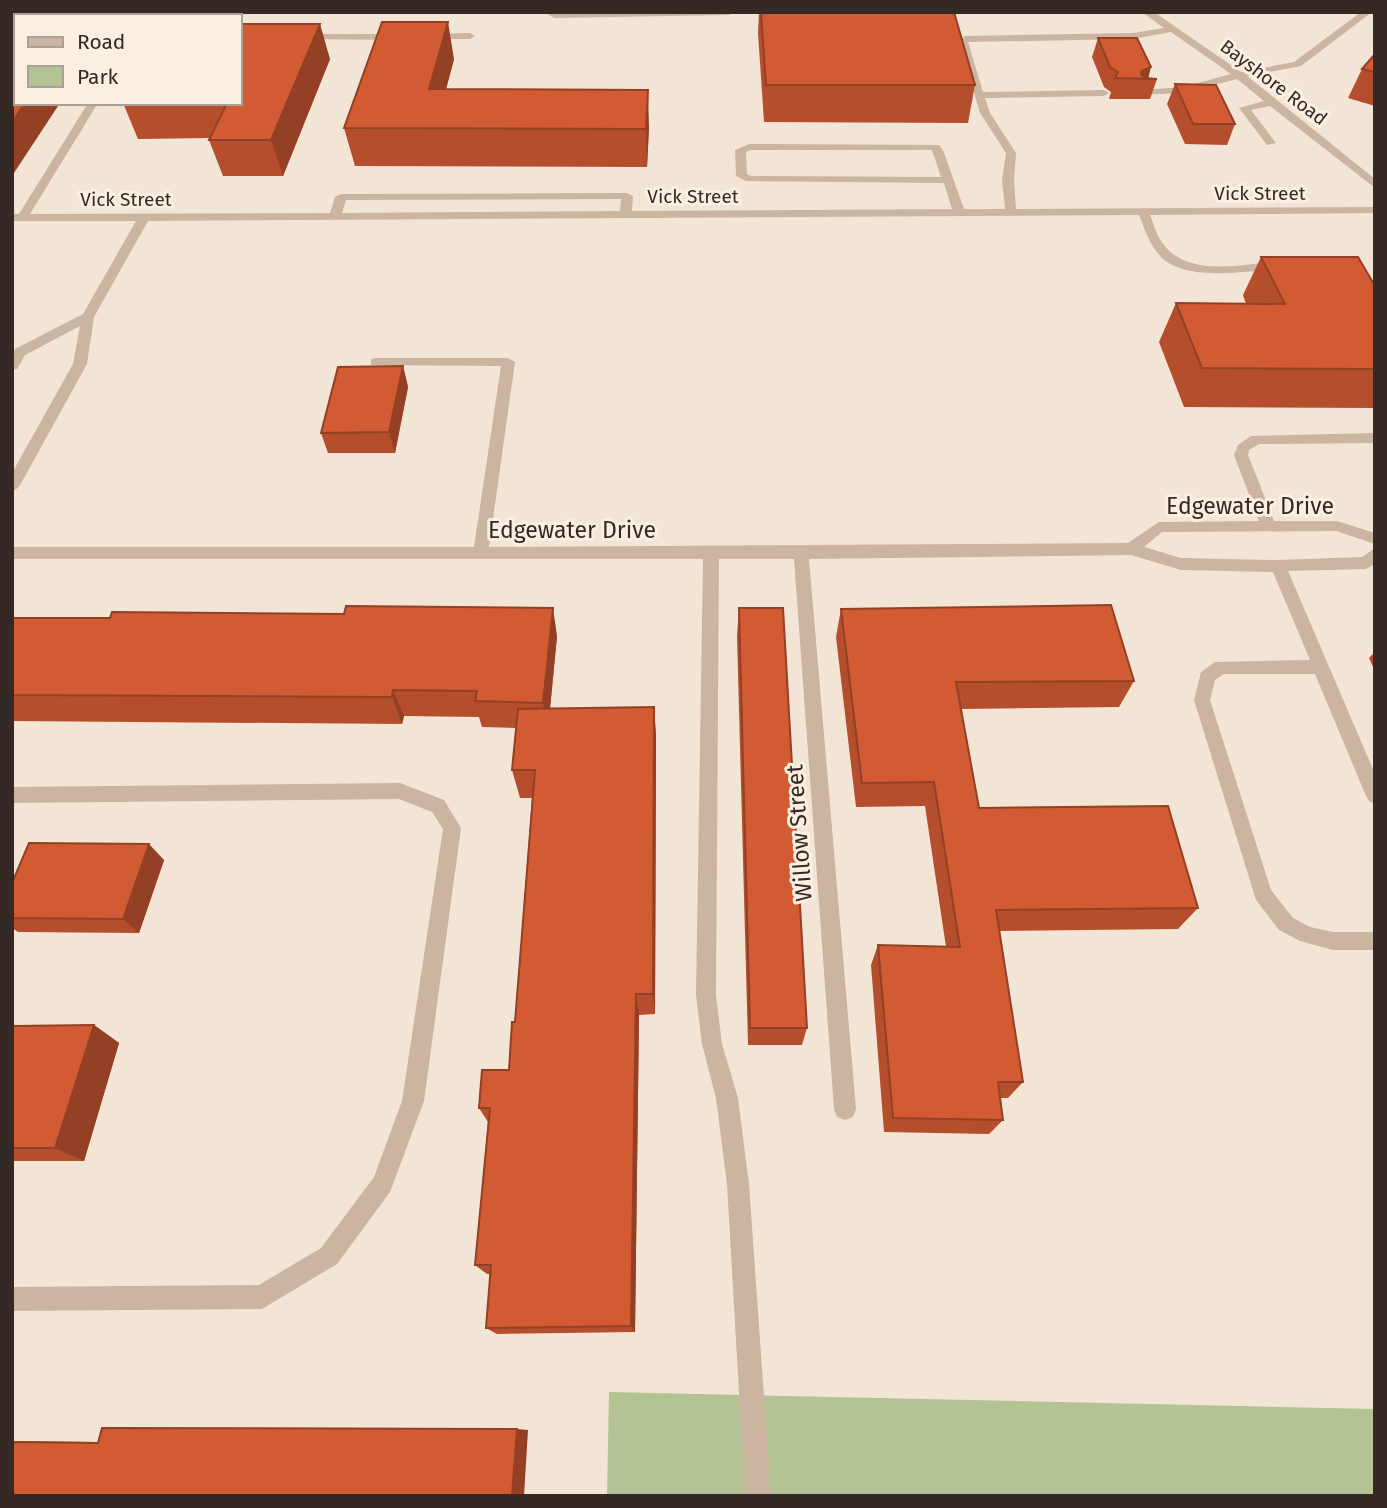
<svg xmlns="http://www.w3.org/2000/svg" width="1387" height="1508" font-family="'Fira Sans',sans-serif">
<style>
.green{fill:#b3c394}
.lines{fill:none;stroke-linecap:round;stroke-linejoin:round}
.minor{fill:#cbb4a0;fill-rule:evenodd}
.wall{fill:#b54e2d}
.shaded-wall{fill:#934024}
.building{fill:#d25b34;stroke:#934024;stroke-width:2}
.labels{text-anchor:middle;stroke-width:6;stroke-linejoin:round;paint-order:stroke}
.far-street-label{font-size:19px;fill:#342924;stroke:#fbefe1}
.street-label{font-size:23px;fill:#342924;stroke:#fbefe1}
</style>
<rect width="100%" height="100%" fill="#f3e5d5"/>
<!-- green -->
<polygon class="green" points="609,1392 1375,1409 1375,1496 607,1496"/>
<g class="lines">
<!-- minor -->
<g class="minor">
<polygon points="544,12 734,12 729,15 554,18"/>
<path d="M1142,12H1154L1241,72L1294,62L1361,12H1372L1301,66L1247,76L1375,179V188L1270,106L1251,110L1276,143L1267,145L1239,108L1264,101L1237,79L1183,93L1138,95L1137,93L1142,90L1183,87L1231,74L1171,32L1133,39L968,42L983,92L1104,90L1109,93L1104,96L985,98L990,113L1016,153L1014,180L1016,209L1375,207V213L1150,215C1154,225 1157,237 1164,245C1189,278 1245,264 1280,261L1286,265L1280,269C1248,271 1188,282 1162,258C1150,246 1145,230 1139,215L148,221L94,317L87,364L19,487L12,492V473L73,364L80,326L25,355L17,369L12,370V354L15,349L83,314L136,221H12V214H19L88,103H98L30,214L330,213L335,197L341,194L627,193L633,196L632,211L952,209L944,183L746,181L736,176L735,150L749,144L939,145L943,150L964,209H1005L1002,180L1006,153L980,113L959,41L965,36L1133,33L1164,28ZM750,150H932L941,177L751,176L747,174L746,152ZM621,199L620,211L342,213L346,200Z"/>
<polygon points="303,34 401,34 406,37 401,40 300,39 298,37"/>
<polygon points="429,34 470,33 475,36 470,39 426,39 424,37"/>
<rect x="12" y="36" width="4" height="6"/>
<polygon points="376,358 508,358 515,362 489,547 1128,543 1159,522 1259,521 1234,455 1238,445 1251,436 1375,433 1375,443 1259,444 1249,450 1248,455 1274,521 1337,521 1375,533 1375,544 1336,531 1162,532 1144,547 1181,558 1278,560 1362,557 1375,548 1375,564 1366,569 1288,571 1375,774 1375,804 1369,801 1366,796 1315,674 1224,674 1215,680 1210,700 1271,890 1293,918 1310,927 1333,932 1375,932 1375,950 1333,950 1300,941 1279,930 1256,900 1194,700 1201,672 1215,662 1310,660 1273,572 1181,570 1131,555 809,559 856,1109 853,1117 845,1120 837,1117 834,1109 794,559 719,559 716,995 722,1044 738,1098 749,1184 771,1496 745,1496 727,1184 716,1098 702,1044 696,995 703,559 12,559 12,547 474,547 501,366 371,365 371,359"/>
<polygon points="400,783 444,800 461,828 424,1101 390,1192 337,1264 262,1309 12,1311 12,1287 259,1285 321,1248 374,1177 402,1101 443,829 432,812 399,799 12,803 12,787"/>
</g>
</g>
<!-- wall -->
<g class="wall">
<polygon points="759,12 954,12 975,85 968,123 764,122 758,33"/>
<polygon points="1098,38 1148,78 1157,79 1150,99 1109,99 1111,92 1104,87 1092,57"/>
<polygon points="1375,54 1375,106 1348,98 1362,69"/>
<polygon points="330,59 283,176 223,176 209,140 210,138 138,139 123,103 240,103"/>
<polygon points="454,59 446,89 649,127 647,167 355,166 344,128"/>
<polygon points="1175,84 1235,124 1227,145 1185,144 1167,104"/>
<polygon points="1261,257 1375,286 1375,408 1184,407 1159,342 1176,303 1246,304 1243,295"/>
<polygon points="403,366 408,387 395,453 328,453 321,433"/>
<polygon points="739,608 807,1028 802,1045 748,1045 737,636"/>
<polygon points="841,609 1134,681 1119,707 961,709 979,808 1198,908 1178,929 999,931 1023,1082 1008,1098 1000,1098 1003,1120 989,1134 884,1132 871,965 878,945 946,947 925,806 856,807 836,637"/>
<polygon points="12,618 557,636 550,709 654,707 656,736 655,1014 639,1015 635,1332 497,1334 486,1328 490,1274 487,1274 475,1265 488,1122 479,1108 509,1070 515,1022 532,798 520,798 512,770 516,728 482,727 479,717 404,716 402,724 12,721"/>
<polygon points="1375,652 1375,671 1369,658"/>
<polygon points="164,860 139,933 18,932 12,928 12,883"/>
<polygon points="94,1025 119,1043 84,1161 12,1161 12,1026"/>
<polygon points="528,1430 12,1496 12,1441 98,1442"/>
</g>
<!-- shaded-wall -->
<g class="shaded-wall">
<polygon points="448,22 454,59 436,127 429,89"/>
<polygon points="320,24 330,59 283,176 271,140"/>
<polygon points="1151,67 1148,79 1140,79 1142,71"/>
<polygon points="648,90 649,127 647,167 646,129"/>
<polygon points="25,103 60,103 12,176 12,122"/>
<polygon points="403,366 408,387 395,453 389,432"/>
<polygon points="553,608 557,636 548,729 543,703"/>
<polygon points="393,690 404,716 402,724 392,697"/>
<polygon points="654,707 656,736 655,1014 653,994"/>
<polygon points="149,844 164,860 139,933 123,919"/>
<polygon points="636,994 639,1015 635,1332 631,1326"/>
<polygon points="94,1025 119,1043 84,1161 55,1148"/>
<polygon points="517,1429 528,1430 524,1496 512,1496"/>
</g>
<!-- building -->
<g class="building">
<polygon points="761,12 954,12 975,85 766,85"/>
<polygon points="382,22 448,22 429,89 648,90 646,129 344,128"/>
<polygon points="240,24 320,24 271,140 209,140 227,103 240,103"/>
<polygon points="1098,38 1137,38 1151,67 1142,71 1141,74 1145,78 1157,79 1115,78 1118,72 1110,67"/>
<polygon points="12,44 16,44 16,103 25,103 12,122"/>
<polygon points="1375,54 1375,72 1362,69"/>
<polygon points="1175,84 1216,85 1235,124 1193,124"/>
<polygon points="1261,257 1358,257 1375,286 1375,369 1202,368 1176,303 1285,304"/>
<polygon points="403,366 389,432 321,433 338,367"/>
<polygon points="1111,605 1134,681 956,682 979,808 1168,806 1198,908 996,910 1023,1082 998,1082 1003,1120 893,1118 878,945 960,947 934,782 862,783 841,609"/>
<polygon points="346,606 553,608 543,703 475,701 477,691 393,690 392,697 12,695 12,618 110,618 112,612 344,614"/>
<polygon points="739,608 783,608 807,1028 750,1028"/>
<polygon points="654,707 653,994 636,994 631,1326 486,1328 491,1265 475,1265 490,1108 479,1108 482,1070 509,1070 512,1022 515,1022 535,770 512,770 518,709"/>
<polygon points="29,843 149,844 123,919 12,918 12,883"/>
<polygon points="94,1025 55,1148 12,1148 12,1026"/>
<polygon points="102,1428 517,1429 512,1496 12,1496 12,1442 98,1443"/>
</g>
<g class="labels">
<!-- far-street labels -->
<g class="far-street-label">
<text transform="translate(1274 82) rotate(37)" y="7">Bayshore Road</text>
<text x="1260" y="200">Vick Street</text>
<text x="693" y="203">Vick Street</text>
<text x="126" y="206">Vick Street</text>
</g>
<!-- street labels -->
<g class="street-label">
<text x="1250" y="514">Edgewater Drive</text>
<text x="572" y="538">Edgewater Drive</text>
<text transform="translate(799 833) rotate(-94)" y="8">Willow Street</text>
</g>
</g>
<!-- border -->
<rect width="1387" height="1508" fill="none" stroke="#342924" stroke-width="28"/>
<!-- legend -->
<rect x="14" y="14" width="228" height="91" fill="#fbefe1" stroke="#aba095" stroke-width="2"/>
<rect x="28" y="37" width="35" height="10" fill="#cbb4a0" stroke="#aba095" stroke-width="2"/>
<text x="77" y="49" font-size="21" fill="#342924">Road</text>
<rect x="28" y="66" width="35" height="21" fill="#b3c394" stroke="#aba095" stroke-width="2"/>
<text x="77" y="84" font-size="21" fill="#342924">Park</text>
</svg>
